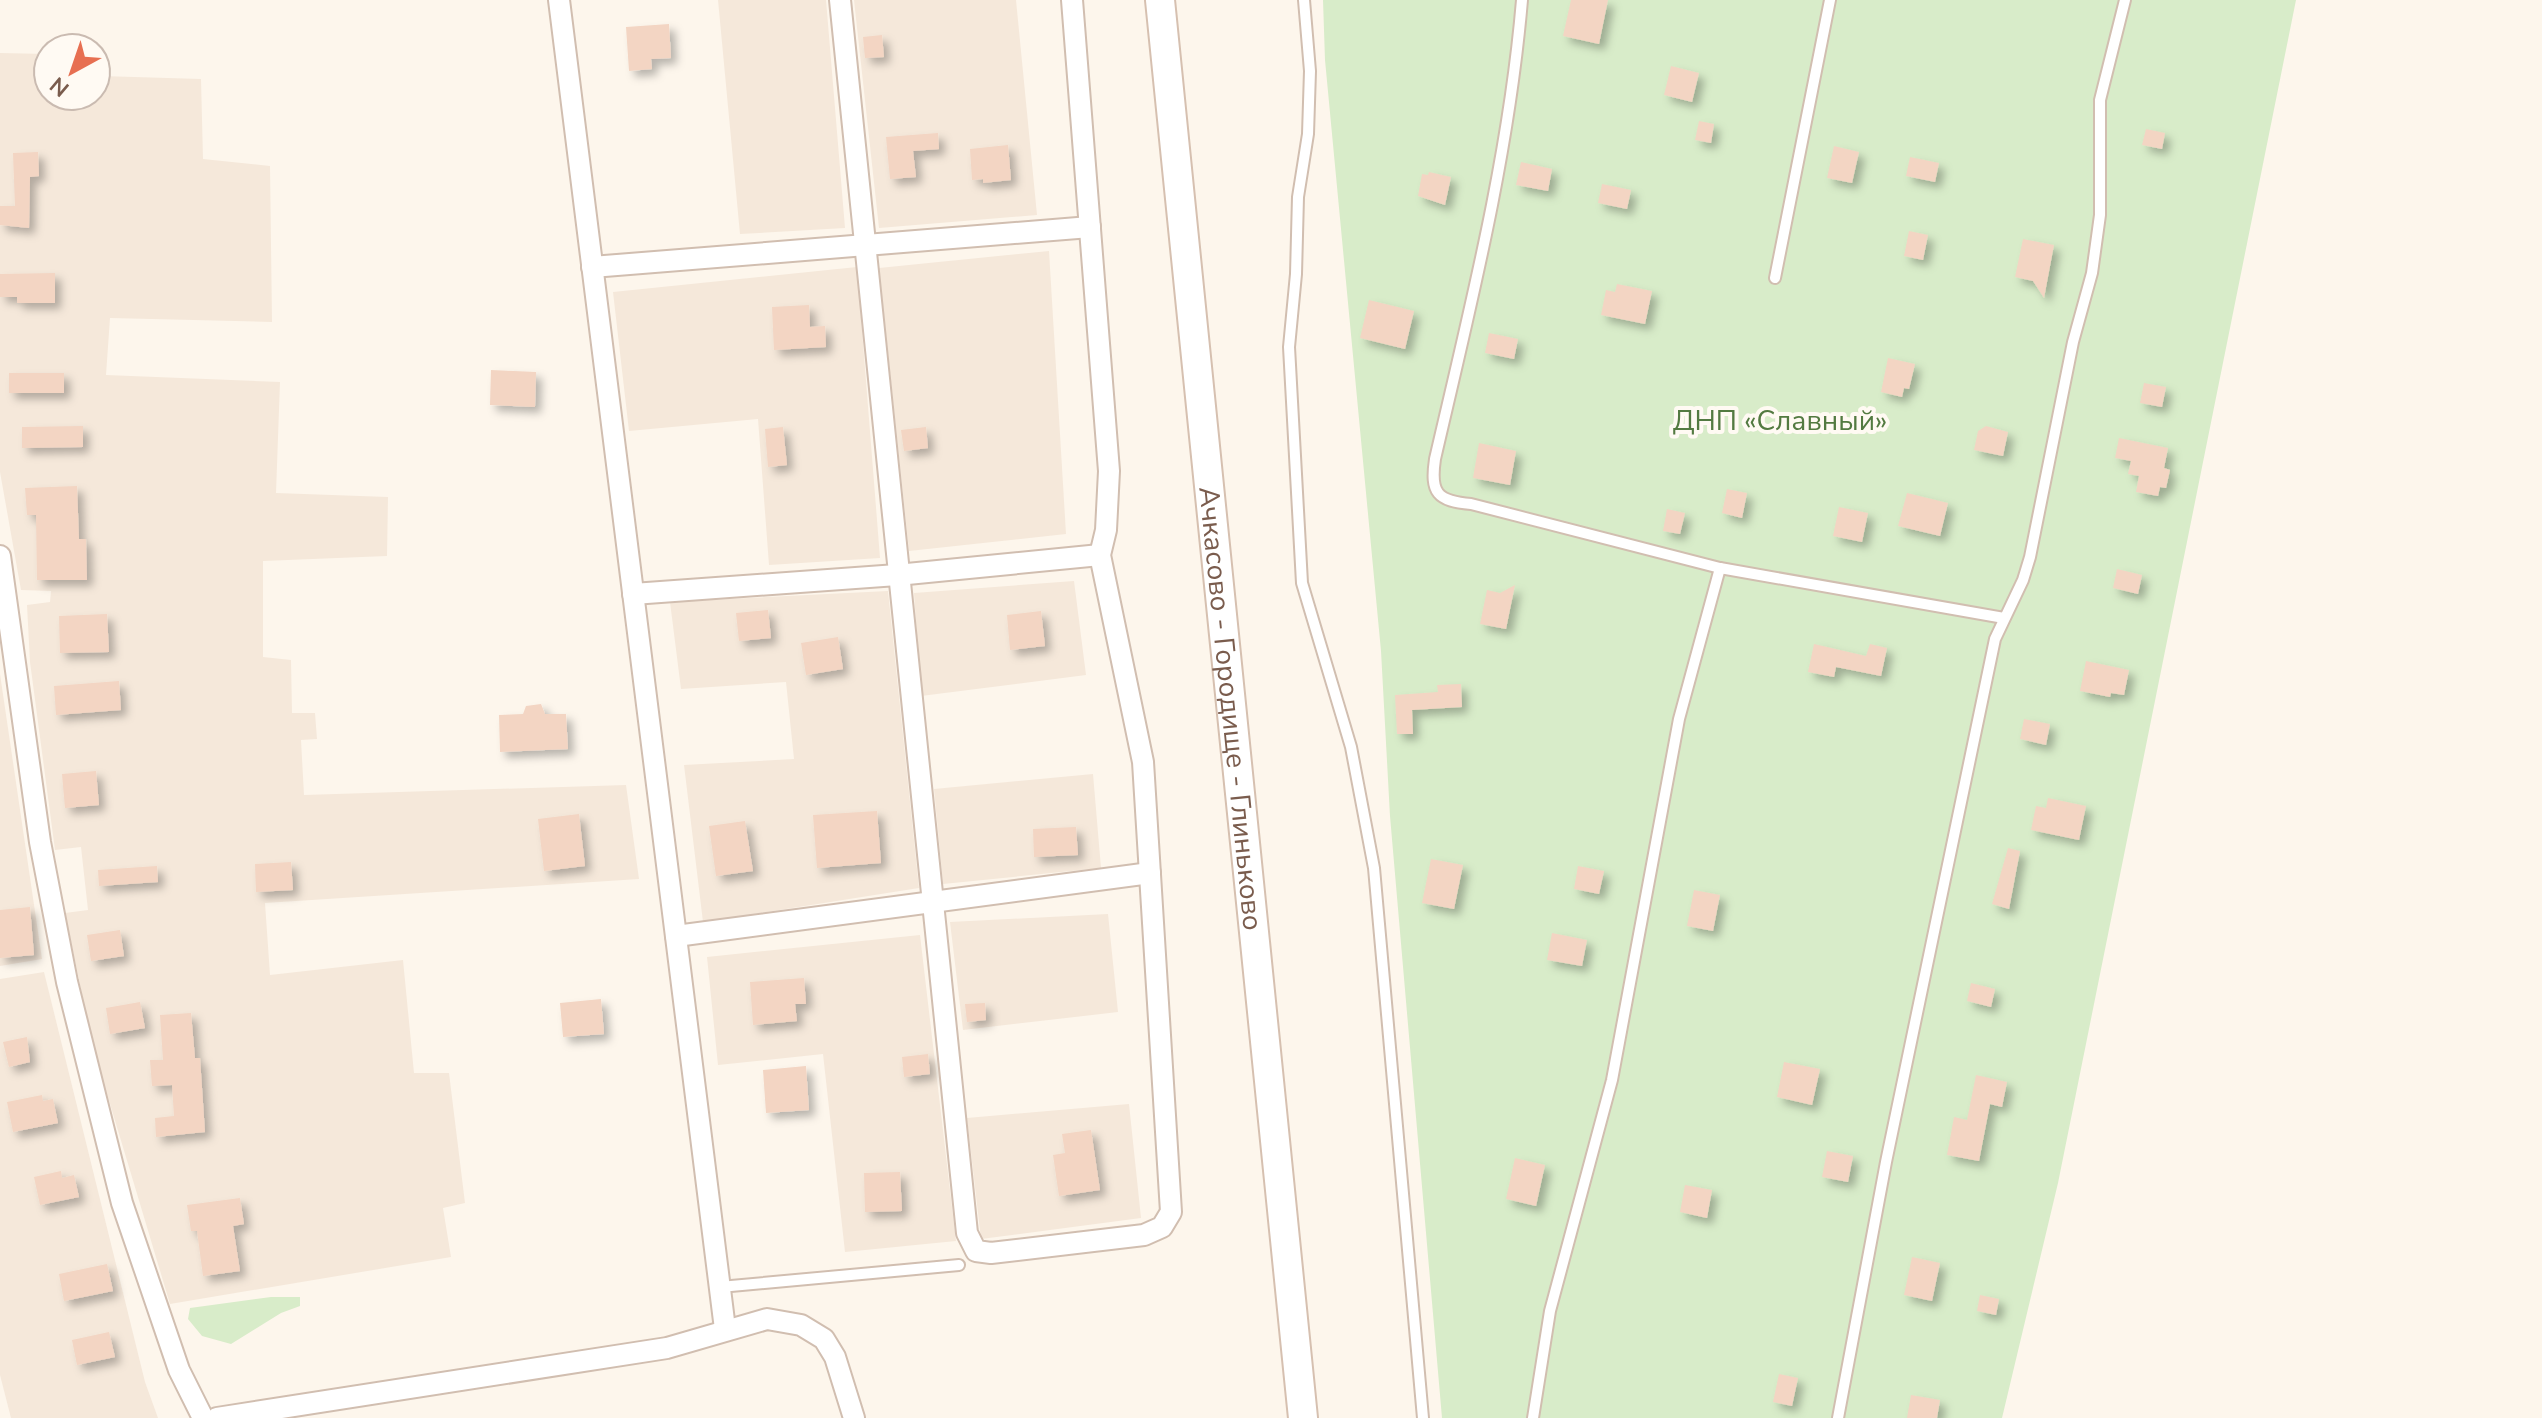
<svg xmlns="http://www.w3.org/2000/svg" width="2542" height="1418" font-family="'Nunito Sans',sans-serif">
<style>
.residential{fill:#f5e8da}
.green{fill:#d8ecc9}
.building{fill:#f3d5c3;filter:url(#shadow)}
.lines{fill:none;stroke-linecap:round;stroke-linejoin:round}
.lane-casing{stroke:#d1beb0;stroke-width:14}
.street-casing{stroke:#d1beb0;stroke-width:24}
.secondary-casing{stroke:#d6c0b0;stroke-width:32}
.lane{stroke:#fff;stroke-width:10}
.street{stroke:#fff;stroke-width:20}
.secondary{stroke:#fff;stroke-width:28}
.labels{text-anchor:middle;stroke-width:8;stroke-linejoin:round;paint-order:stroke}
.park-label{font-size:28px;fill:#537a41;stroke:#fffaf3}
.street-label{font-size:28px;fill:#7a5c4d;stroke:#fffaf3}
</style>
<defs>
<filter id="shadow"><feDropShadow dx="6" dy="6" stdDeviation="4" flood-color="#0004"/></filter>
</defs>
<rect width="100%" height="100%" fill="#fdf6ec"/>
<!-- residential -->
<g class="residential">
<polygon points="718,0 826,0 845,228 740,234"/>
<polygon points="854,0 1016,0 1037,215 879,228"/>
<polygon points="0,53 48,54 48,96 96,96 96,55 100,55 101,76 201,79 203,159 270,166 272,322 110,318 106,375 280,382 276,493 388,497 387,556 263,561 263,657 291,660 292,713 315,713 317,739 301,740 304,795 626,785 639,879 265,903 270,975 403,960 414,1073 449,1073 465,1203 443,1208 451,1257 170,1304 93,1047 65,913 88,910 81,847 55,850 30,662 27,605 50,602 51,591 21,590 0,472"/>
<polygon points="1049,251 1066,534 909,551 879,268"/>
<polygon points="857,267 880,558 769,565 758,419 629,431 613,292"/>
<polygon points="1074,581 1086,675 921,696 914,593"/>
<polygon points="888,591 919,888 703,922 684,765 794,759 786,682 681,689 670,602"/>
<polygon points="0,674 42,959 0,966"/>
<polygon points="1093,774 1101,868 943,884 934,789"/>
<polygon points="1108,914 1118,1012 963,1030 950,922"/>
<polygon points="920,935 956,1241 845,1252 823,1054 718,1065 707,957"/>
<polygon points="44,972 145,1382 158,1418 11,1418 0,1375 0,979"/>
<polygon points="1129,1104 1141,1218 981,1239 967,1118"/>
</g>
<!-- green -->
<g class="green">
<polygon points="1323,0 2296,0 2058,1183 2002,1418 1442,1418 1390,816 1381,651 1325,60"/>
<polygon points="271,1297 300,1297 300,1306 281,1313 231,1344 202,1336 188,1319 190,1308"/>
</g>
<!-- building -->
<g class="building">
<polygon points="1571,0 1608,0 1599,44 1563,36"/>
<polygon points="669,24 671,58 651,59 652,69 629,71 626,27"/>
<polygon points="882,35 884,57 865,58 863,37"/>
<polygon points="1671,66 1699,73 1692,102 1664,95"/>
<polygon points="1699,121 1714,124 1711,143 1695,140"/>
<polygon points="2146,129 2165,133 2162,149 2142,145"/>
<polygon points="938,133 939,149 913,151 916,177 890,179 886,137"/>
<polygon points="1008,145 1011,180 983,183 983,179 972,180 970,149"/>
<polygon points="1834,146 1859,152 1852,183 1827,178"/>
<polygon points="38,152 39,176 30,177 29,228 0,225 0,206 15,206 13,153"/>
<polygon points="1910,157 1939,163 1935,182 1906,176"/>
<polygon points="1521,162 1552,169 1548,191 1516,185"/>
<polygon points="1429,172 1451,177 1445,205 1418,196 1422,174 1428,175"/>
<polygon points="1602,184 1631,190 1627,209 1598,203"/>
<polygon points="1909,231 1928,235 1923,260 1904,256"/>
<polygon points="2023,239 2054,245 2044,298 2033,281 2015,277"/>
<polygon points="55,273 55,303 17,303 17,297 0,297 0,274"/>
<polygon points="1617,284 1652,291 1645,324 1601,315 1606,290 1615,292"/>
<polygon points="1369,300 1414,311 1405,349 1360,338"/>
<polygon points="809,305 810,327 825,326 826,347 774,350 772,307"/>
<polygon points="1489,333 1518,339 1514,359 1485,353"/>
<polygon points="1888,358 1915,364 1909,389 1904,388 1902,397 1881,392"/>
<polygon points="491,370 536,372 535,407 490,405"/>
<rect x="9" y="373" width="55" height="20"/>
<polygon points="2144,383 2166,387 2162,407 2140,403"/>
<polygon points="83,426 83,447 22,448 22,427"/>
<polygon points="1986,426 2008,432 2003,456 1974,450 1978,431"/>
<polygon points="783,427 787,465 768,467 765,429"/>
<polygon points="926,427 928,448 904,451 901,430"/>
<polygon points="2119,438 2168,448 2164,468 2170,470 2166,488 2160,487 2158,496 2136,492 2139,476 2128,474 2131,461 2115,458"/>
<polygon points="1479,443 1516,451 1510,485 1473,478"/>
<polygon points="77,486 79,539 86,539 87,580 37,580 36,515 27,515 25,488"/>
<polygon points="1727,489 1747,493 1742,518 1722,513"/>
<polygon points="1907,493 1948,503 1940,536 1898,526"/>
<polygon points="1839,507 1868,513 1862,542 1833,536"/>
<polygon points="1667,509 1685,513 1680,534 1663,531"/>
<polygon points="2117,569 2142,575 2138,594 2113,588"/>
<polygon points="1515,585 1506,629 1480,624 1487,590 1500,593"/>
<polygon points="768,610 771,638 739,641 736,613"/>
<polygon points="1041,611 1045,646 1010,650 1007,615"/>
<polygon points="107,614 109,652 60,653 59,616"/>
<polygon points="838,637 843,669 806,675 801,643"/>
<polygon points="1814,644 1866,656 1870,644 1887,648 1881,676 1836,667 1834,677 1808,672"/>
<polygon points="2086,661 2129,670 2124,695 2111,693 2110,697 2080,691"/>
<polygon points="119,681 121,710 56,715 54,686"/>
<polygon points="1461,684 1462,707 1412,710 1413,734 1397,734 1395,695 1438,692 1437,685"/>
<polygon points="541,704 545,714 566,714 568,749 500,752 499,715 523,714 526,706"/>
<polygon points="2024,719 2050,724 2046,745 2020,739"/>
<polygon points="96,771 99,805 65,808 62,774"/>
<polygon points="2048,798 2086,806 2079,840 2031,830 2036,806 2046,808"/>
<polygon points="877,811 881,863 817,868 813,815"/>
<polygon points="579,814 585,866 544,871 538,819"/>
<polygon points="745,821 753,871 716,876 709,826"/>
<polygon points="1076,827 1078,855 1034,857 1033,829"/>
<polygon points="2008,848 2020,851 2009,909 1992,904"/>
<polygon points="1431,859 1463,865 1454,909 1422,903"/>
<polygon points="291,862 293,890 256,892 255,864"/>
<polygon points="157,866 158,882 99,886 98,870"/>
<polygon points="1578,866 1604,871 1599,894 1574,889"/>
<polygon points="1694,890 1720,895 1713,931 1687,926"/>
<polygon points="30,907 34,955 0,958 0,910"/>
<polygon points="120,930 124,956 91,961 87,935"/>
<polygon points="1552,933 1587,940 1582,966 1547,960"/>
<polygon points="804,978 806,1004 795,1004 797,1021 753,1025 750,982"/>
<polygon points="1971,983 1995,989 1991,1007 1967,1001"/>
<polygon points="601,999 604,1034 563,1037 560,1003"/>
<polygon points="140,1002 145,1028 110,1034 106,1008"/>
<polygon points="985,1003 986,1020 967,1022 965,1004"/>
<polygon points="191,1013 195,1058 200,1058 205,1132 156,1137 155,1118 174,1116 172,1085 152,1086 150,1060 163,1060 160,1015"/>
<polygon points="27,1037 30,1062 9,1067 3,1042"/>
<polygon points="928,1054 930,1074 904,1077 902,1057"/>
<polygon points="1784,1062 1820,1069 1812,1105 1777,1097"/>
<polygon points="806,1066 809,1110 766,1113 763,1070"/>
<polygon points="1976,1075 2007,1082 2002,1107 1990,1104 1979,1161 1947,1155 1954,1117 1967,1120"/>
<polygon points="42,1095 43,1101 53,1099 58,1123 13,1132 7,1102"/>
<polygon points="1091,1130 1100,1190 1059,1196 1053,1155 1065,1153 1062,1134"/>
<polygon points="1827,1151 1853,1156 1848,1182 1822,1177"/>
<polygon points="1515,1158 1545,1165 1536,1206 1506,1199"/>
<polygon points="61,1171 62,1178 74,1175 79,1197 40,1205 34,1177"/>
<polygon points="900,1172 902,1211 865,1212 864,1173"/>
<polygon points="1685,1185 1712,1190 1707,1218 1680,1212"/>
<polygon points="240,1198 244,1224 233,1226 240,1271 203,1276 197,1231 191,1231 187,1205"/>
<polygon points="1912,1257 1940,1263 1932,1301 1904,1295"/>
<polygon points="107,1264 113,1291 64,1301 59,1274"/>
<polygon points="1980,1295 1999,1299 1996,1315 1977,1311"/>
<polygon points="109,1332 115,1357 77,1365 72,1340"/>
<polygon points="1779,1374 1798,1378 1792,1406 1773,1402"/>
<polygon points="1911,1395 1940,1400 1937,1418 1907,1418"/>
</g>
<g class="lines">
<defs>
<g id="lane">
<polyline points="1304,0 1310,71 1308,134 1298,197 1296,274 1289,347 1302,583 1351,747 1374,868 1423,1418"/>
<path d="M1522,0C1509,155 1470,308 1435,459C1430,493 1437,501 1471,504L1720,568L2004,618"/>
<polyline points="1775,278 1830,0"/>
<polyline points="720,1287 959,1265"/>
<polyline points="1533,1418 1550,1311 1612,1080 1679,719 1720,568"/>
<polyline points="1838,1418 1886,1162 1995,639 2023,580 2030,557 2073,342 2092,273 2100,215 2100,100 2125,0"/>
</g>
<g id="street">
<polyline points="559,0 725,1329"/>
<polyline points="840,0 967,1233 976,1251 991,1253 1144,1235 1162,1227 1171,1212 1143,762 1100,555 1106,530 1109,471 1072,0"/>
<polyline points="592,267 1090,227"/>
<polyline points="0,556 40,842 67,982 122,1203 179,1370 203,1418"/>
<polyline points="633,594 897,575 1100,555"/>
<polyline points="676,936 1150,873"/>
<polyline points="217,1418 667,1348 767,1319 801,1325 824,1339 835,1357 854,1418"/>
</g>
<g id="secondary">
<path id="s1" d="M1160,0L1303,1418"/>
</g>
</defs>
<!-- lane casing -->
<use href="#lane" class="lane-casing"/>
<!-- street casing -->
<use href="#street" class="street-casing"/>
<!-- secondary casing -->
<use href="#secondary" class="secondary-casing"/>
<!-- lane -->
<use href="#lane" class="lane"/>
<!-- street -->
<use href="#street" class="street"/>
<!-- secondary -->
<use href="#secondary" class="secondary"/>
</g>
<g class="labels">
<!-- park labels -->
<g class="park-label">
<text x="1780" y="430">ДНП «Славный»</text>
</g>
<!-- street labels -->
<g class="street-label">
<text dy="10" stroke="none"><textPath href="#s1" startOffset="712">Ачкасово - Городище - Глиньково</textPath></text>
</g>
</g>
<!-- north arrow -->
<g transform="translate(72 72) rotate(220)"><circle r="38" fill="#fffaf3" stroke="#cabbb1" stroke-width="2"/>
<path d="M0-6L14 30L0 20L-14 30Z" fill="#e76f51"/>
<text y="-12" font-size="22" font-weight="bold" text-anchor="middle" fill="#7a5c4d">N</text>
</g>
</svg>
